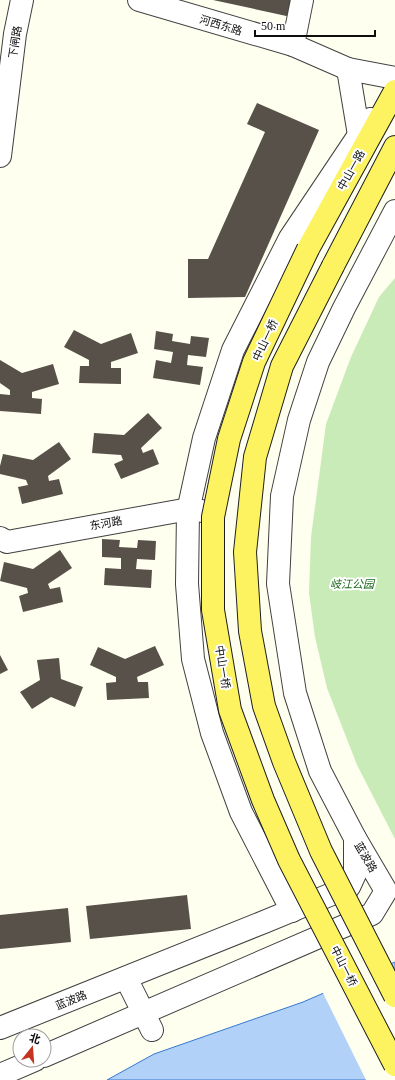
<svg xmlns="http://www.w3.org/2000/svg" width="395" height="1080" font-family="'Times New Roman','Noto Sans SC',serif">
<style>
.green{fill:#c9ebb7}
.water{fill:#b1d1f8;stroke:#3678d2}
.pier{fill:#ffffef}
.building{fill:#57514a}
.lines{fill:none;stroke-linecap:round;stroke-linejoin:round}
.minor-casing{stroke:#414141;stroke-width:24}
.major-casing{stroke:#1f1f1f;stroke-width:24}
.minor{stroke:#fff;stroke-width:22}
.major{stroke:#fdf360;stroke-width:22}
.major-bridge-casing{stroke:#1f1f1f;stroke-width:24;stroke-linecap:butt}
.major-bridge{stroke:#fdf360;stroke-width:22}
.labels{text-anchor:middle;stroke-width:4;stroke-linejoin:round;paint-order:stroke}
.street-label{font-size:11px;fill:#0e0e0e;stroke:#fff}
.park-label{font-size:11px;font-style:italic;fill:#1e681b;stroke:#fff}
</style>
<rect width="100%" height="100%" fill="#ffffef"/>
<!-- green -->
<polygon class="green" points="395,278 395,839 357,765 327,688 315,637 309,593 311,537 326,424 351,357 379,297"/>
<!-- water -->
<polygon class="water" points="395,962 395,1080 107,1080 154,1054 303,1002"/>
<!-- pier -->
<polygon class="pier" points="388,963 395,976 395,1080 366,1080 322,991"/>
<!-- building -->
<g class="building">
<polygon points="213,0 294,0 291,17"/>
<polygon points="257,103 319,130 245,297 188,298 188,259 208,259 265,132 247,124"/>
<polygon points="74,330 101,344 131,333 138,353 111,362 111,368 121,368 121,384 79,383 80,366 89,366 89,360 64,347"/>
<polygon points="156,331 173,334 172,341 190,344 191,336 209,338 206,357 188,355 187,365 203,367 200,385 153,378 156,360 171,363 173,352 154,349"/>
<polygon points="0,360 22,373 53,364 59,384 32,392 32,398 42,399 41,414 0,411 0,394 10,395 10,390 0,383"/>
<polygon points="148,413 162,428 141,448 143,453 153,449 159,464 121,479 114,464 123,460 121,455 92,453 94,433 124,435"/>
<polygon points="59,442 71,459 48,476 49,481 59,479 63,494 22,504 18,487 28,485 26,480 0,474 0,466 3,454 33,460"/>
<polygon points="102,539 120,540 119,547 137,548 138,540 156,541 155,560 137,559 136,569 152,570 151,588 104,585 105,568 121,569 121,558 102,557"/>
<polygon points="60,550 72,568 48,584 50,589 60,587 63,602 23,612 19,596 28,593 27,588 0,581 4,562 33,569"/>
<polygon points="155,646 164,665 137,677 138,682 148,682 149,698 107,700 106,683 116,682 116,677 90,665 98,647 125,659"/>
<polygon points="0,655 8,670 0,674"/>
<polygon points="59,658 61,679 83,687 75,707 51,697 32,709 20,692 40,680 37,660"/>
<polygon points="187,895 191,929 90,939 86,906"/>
<polygon points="68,908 71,942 0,949 0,915"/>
</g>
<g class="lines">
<defs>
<g id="minor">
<polyline points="139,0 293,45 348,69 395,78"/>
<polyline points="293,45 302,0"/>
<polyline points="348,69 359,135 358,143"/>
<polyline points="0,156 15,34 22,0"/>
<polyline points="0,538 7,542 189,509 202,511"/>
<polyline points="355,838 320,771 295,693 278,584 282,496 299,420 318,362 344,308 395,211"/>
<polyline points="292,911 241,812 212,733 193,659 187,584 188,511 204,438 233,350 290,238 359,135 371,119"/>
<polyline points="126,978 152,1030"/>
<polyline points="0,1028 264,922 349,887 355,874 355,838 386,891 372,914 44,1056"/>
<polyline points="0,1075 35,1060"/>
</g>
<g id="major">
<polyline points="308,249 395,91"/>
<polyline points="333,266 395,147"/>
</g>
</defs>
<!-- minor casing -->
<use href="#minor" class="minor-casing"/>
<!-- major casing -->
<use href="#major" class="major-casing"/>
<!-- minor -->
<use href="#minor" class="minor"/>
<!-- major -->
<use href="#major" class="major"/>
<defs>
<g id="major-bridge">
<polyline points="308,249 254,362 229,439 213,517 213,610 230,710 263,800 289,860 395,1065"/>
<polyline points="333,266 282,366 255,457 245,552 250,631 264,706 284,762 321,851 395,996"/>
</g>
</defs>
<!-- major-bridge casing -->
<use href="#major-bridge" class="major-bridge-casing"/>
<!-- major-bridge -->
<use href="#major-bridge" class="major-bridge"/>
</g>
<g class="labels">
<!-- street labels -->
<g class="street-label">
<text transform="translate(221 25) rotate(17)" y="4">河西东路</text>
<text transform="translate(15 42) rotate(-81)" y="4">下闸路</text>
<text transform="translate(351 170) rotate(-61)" y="4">中山一路</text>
<text transform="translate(265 340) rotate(-65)" y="4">中山一桥</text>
<text transform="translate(106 523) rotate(-10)" y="4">东河路</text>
<text transform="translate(223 667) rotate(81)" y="4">中山一桥</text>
<text transform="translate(366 857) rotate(60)" y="4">蓝波路</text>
<text transform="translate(344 966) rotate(63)" y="4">中山一桥</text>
<text transform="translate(71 1000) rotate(-22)" y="4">蓝波路</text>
</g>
<!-- park labels -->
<g class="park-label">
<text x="352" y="588">岐江公园</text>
</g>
</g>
<!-- north arrow -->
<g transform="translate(32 1048) rotate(17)"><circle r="19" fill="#ffffff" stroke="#9f9f9f"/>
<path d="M0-3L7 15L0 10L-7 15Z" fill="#c33520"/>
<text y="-6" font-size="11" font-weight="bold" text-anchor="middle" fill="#0e0e0e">北</text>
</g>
<!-- scale -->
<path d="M255 30v6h120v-6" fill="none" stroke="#0e0e0e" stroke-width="2"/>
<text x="261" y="30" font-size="12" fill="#0e0e0e" stroke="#ffffff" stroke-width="3" paint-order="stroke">50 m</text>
</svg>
